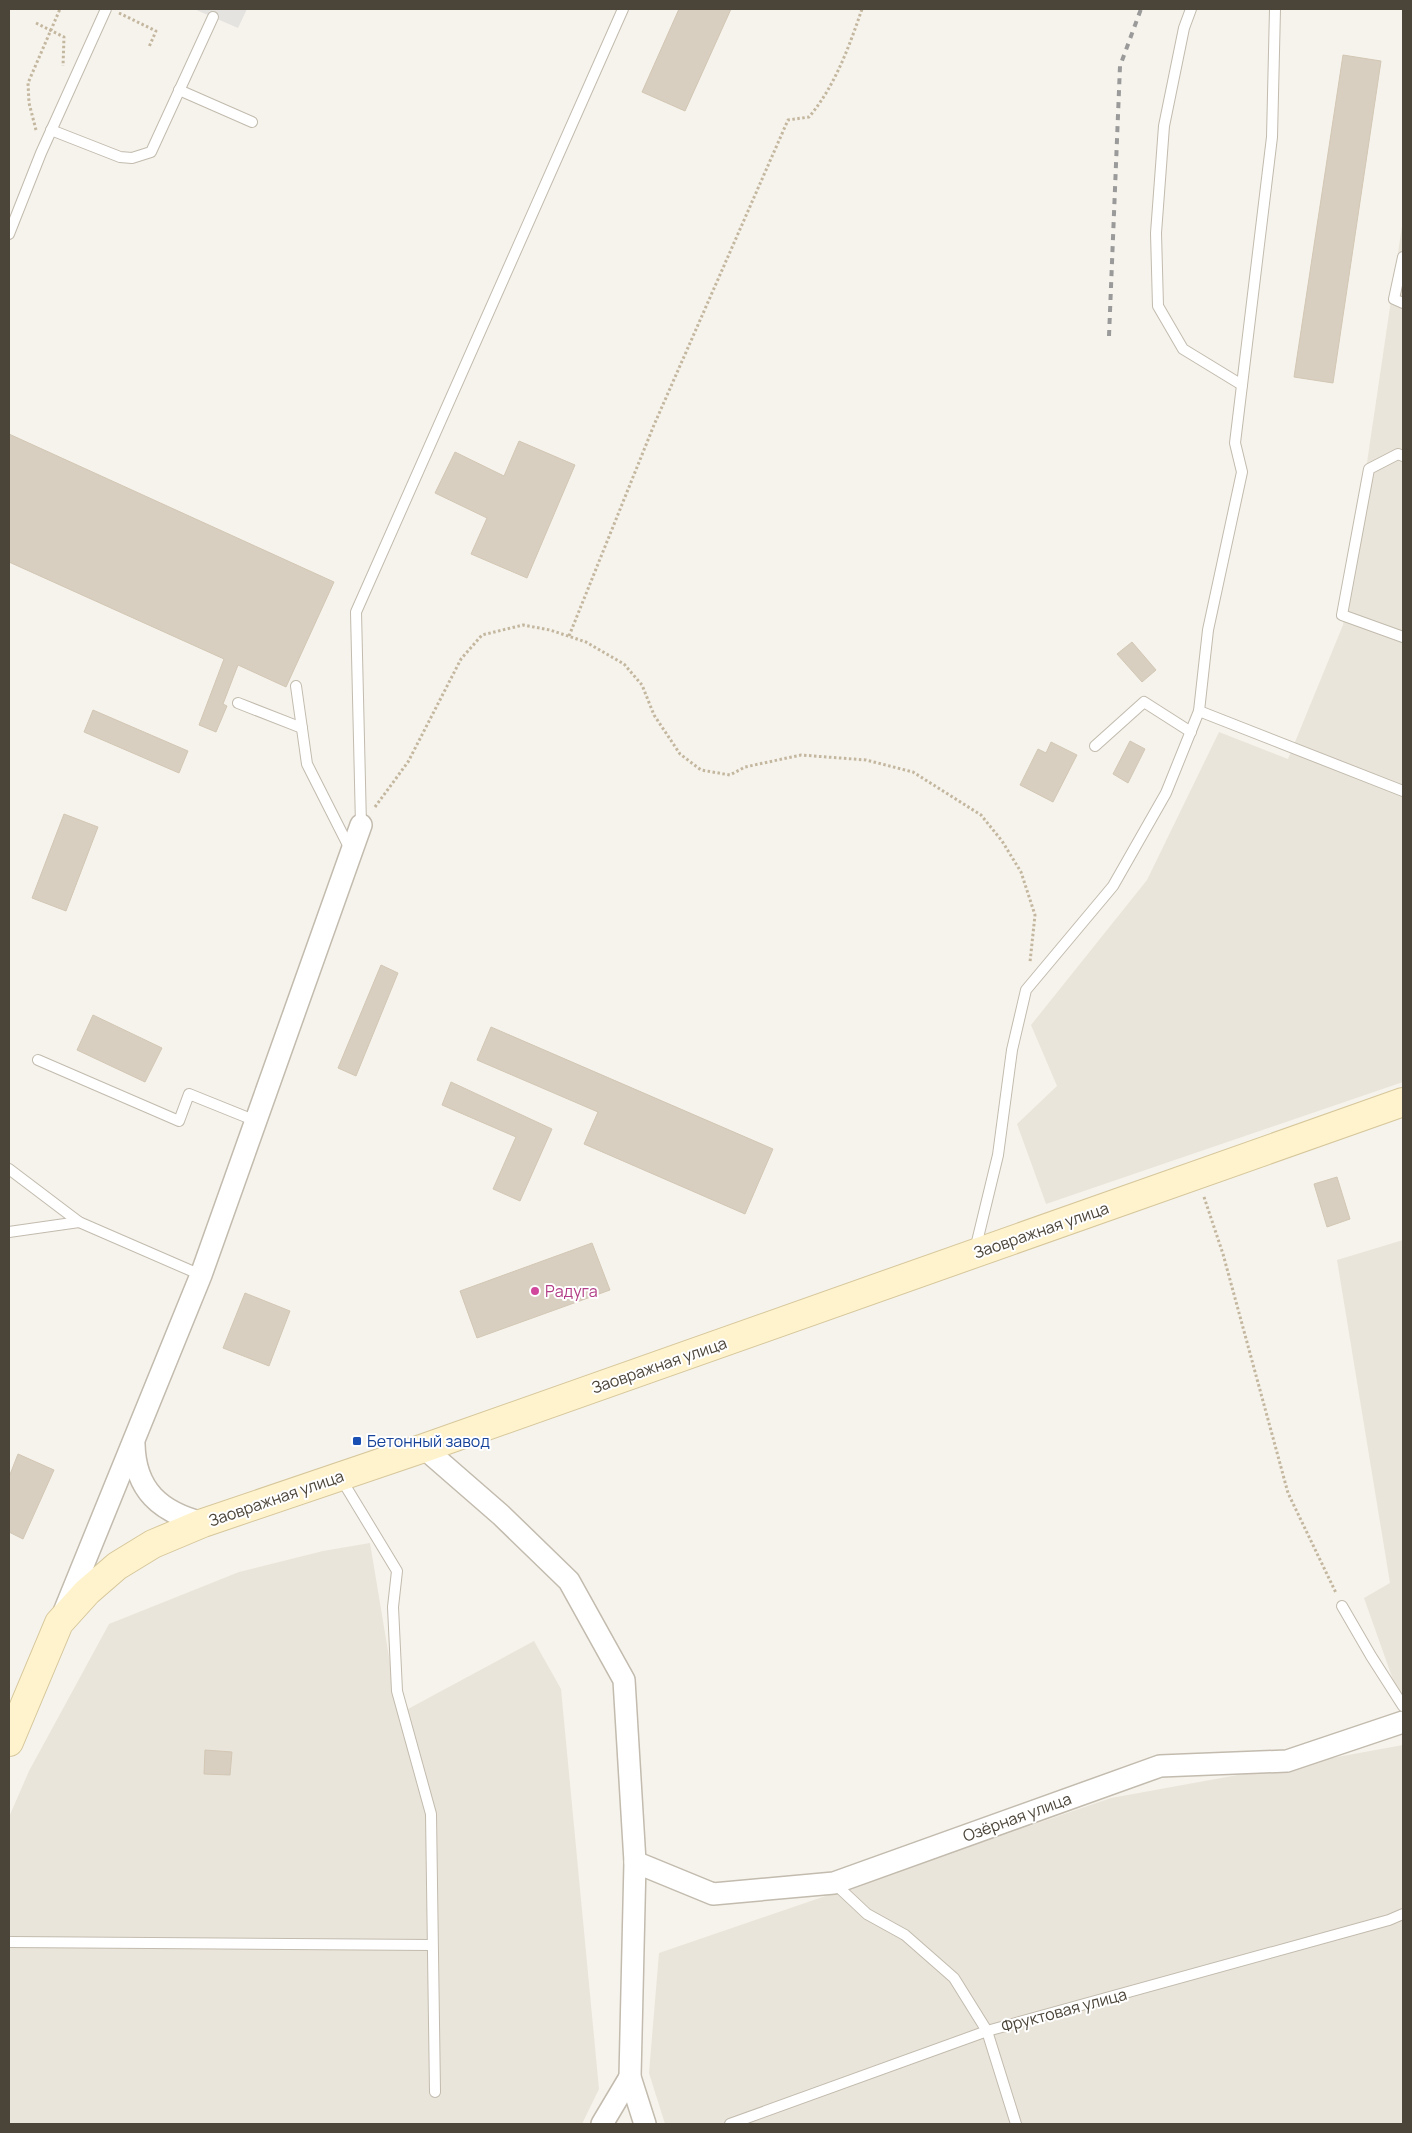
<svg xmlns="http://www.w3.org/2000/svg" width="1412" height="2133" font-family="Manrope,sans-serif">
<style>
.residential{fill:#eae5da}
.parking{fill:#e5e3e0}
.building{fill:#d8cfc1;stroke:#d3c7b4}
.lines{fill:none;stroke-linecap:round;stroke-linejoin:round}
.lane-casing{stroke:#c2bbae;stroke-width:12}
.street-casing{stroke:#c2bbae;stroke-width:24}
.secondary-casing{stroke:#d6c79b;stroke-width:30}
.path{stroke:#c4b79f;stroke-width:3;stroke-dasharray:2.5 2.5;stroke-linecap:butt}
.lane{stroke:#fff;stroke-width:10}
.street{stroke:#fff;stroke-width:21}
.secondary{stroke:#fff3cd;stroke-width:28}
.rail{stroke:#9a9a9a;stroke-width:4;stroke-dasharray:6 6;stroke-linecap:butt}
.hotel-dot{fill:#d1479c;stroke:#fff;stroke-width:2}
.transit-dot{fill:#1a4fb4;stroke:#fff;stroke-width:2}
.labels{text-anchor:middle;stroke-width:4;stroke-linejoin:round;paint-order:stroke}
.street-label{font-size:16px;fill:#4b4439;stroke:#fff}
.hotel-label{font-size:16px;fill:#b23c85;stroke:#fff;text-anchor:start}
.transit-label{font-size:16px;fill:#164399;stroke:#fff;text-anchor:start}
</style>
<rect width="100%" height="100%" fill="#f6f3ec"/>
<!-- residential -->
<g class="residential">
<polygon points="1403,219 1403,1082 1046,1204 1017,1124 1057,1086 1031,1025 1147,880 1219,732 1288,759 1343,625"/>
<polygon points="1403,1240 1403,1708 1364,1598 1390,1583 1337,1260"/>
<polygon points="370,1543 392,1675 408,1709 534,1641 561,1689 599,2089 582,2124 9,2124 9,1817 29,1771 109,1624 239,1572 323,1551"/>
<polygon points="1403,1745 1403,2124 665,2124 649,2073 659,1953 1111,1798"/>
</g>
<!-- parking -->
<polygon class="parking" points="194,9 247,9 238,28"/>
<!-- building -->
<g class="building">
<polygon points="679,9 731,9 685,111 642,92"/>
<polygon points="1343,55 1381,61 1333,383 1294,377"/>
<polygon points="9,434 334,582 286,687 238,665 223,704 227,706 216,732 199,725 224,659 9,562"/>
<polygon points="519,441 575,465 527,578 471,554 487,518 435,493 455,452 504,476"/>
<polygon points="1132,642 1156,670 1142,682 1117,654"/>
<polygon points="93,710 188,751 179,773 84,732"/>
<polygon points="1130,741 1145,749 1128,783 1113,774"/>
<polygon points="1051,742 1077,755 1053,802 1020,785 1038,749 1046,753"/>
<polygon points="64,814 98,827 66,911 32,898"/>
<polygon points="381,965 398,973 356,1076 338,1068"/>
<polygon points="93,1015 162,1048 145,1082 77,1050"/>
<polygon points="491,1027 773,1149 745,1214 584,1144 598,1112 477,1060"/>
<polygon points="451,1082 552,1129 520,1201 493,1189 516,1137 442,1105"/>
<polygon points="1337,1177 1350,1219 1327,1227 1314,1184"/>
<polygon points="592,1243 610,1290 477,1338 460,1291"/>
<polygon points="245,1293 290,1311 269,1366 223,1348"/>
<polygon points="18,1454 54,1470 23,1539 9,1532 9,1477"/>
<polygon points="205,1750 232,1752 230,1775 204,1774"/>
</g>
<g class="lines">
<defs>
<g id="lane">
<polyline points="1191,9 1184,28 1164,126 1156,233 1158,306 1183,349 1242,385"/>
<polyline points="179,90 252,122"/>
<polyline points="51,130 120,157 132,158 151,152 213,17"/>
<polyline points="9,234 41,153 106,9"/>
<polyline points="1403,257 1394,299 1403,303"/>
<polyline points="1403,456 1398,454 1369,469 1342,615 1403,637"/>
<polyline points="296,686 307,764 350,849"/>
<polyline points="238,703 302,728"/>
<polyline points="1199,711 1403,791"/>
<polyline points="1095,746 1144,702 1191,732"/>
<polyline points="361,825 356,612 623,9"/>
<polyline points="38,1060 179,1121 189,1094 256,1121"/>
<polyline points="9,1169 79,1222 201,1275"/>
<polyline points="9,1232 79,1222"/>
<polyline points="975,1250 998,1155 1012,1050 1026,990 1113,886 1166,793 1199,711 1208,630 1242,472 1235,443 1272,137 1275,9"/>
<polyline points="340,1477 397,1571 393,1607 397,1691 431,1814 435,2092"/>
<polyline points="1342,1606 1371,1656 1403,1706"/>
<polyline points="834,1883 867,1914 905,1935 954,1978 987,2031 1016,2124"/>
<polyline points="9,1942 432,1945"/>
<polyline points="730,2124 987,2031 1389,1920 1403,1914"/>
</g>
<g id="street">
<path d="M134,1444C135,1490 160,1512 203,1523"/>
<polyline points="424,1448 501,1515 569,1581 624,1680 635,1862 630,2077 645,2124"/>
<polyline points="64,1612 201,1275 361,825"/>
<polyline points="635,1862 713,1894 834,1883 1160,1766 1287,1761 1403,1722"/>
<polyline points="602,2124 630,2077"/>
</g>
<polyline id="secondary" points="9,1742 59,1623 87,1592 117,1566 153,1544 203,1523 424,1448 1403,1102"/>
</defs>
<!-- lane casing -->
<use href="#lane" class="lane-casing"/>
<!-- street casing -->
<use href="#street" class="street-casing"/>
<!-- secondary casing -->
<use href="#secondary" class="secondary-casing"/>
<!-- path -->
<g class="path">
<polyline points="119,13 156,31 149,47"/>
<polyline points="36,23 64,37 63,66"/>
<polyline points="36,130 29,103 28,83 60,9"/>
<path d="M569,636L654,425L788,120L809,117C835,86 849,47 862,9"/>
<polyline points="375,807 408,762 461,659 482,635 523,625 550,630 586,642 624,664 642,685 654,715 680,754 701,770 730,775 745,767 801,755 866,760 913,772 981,815 1002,841 1021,872 1035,915 1030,962"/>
<polyline points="1204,1197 1223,1254 1288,1493 1336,1593"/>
</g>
<!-- lane -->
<use href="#lane" class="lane"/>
<!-- street -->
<use href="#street" class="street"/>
<!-- secondary -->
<use href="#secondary" class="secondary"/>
<!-- rail -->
<polyline class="rail" points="1109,336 1120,66 1141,9"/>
</g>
<!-- markers -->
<circle class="hotel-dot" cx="535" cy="1291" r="5"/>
<rect class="transit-dot" x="352" y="1436" width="10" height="10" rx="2.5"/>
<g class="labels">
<!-- street labels -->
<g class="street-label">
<text transform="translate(1041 1230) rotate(-19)" y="6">Заовражная улица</text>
<text transform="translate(659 1365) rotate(-19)" y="6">Заовражная улица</text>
<text transform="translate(276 1498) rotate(-19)" y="6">Заовражная улица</text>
<text transform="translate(1017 1817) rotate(-20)" y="6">Озёрная улица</text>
<text transform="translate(1064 2010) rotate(-15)" y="6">Фруктовая улица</text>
</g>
<!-- hotel labels -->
<g class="hotel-label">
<text x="545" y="1297">Радуга</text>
</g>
<!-- transit labels -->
<g class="transit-label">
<text x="367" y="1447">Бетонный завод</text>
</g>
</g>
<!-- border -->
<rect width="1412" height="2133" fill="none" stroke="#4b4439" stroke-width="20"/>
</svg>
